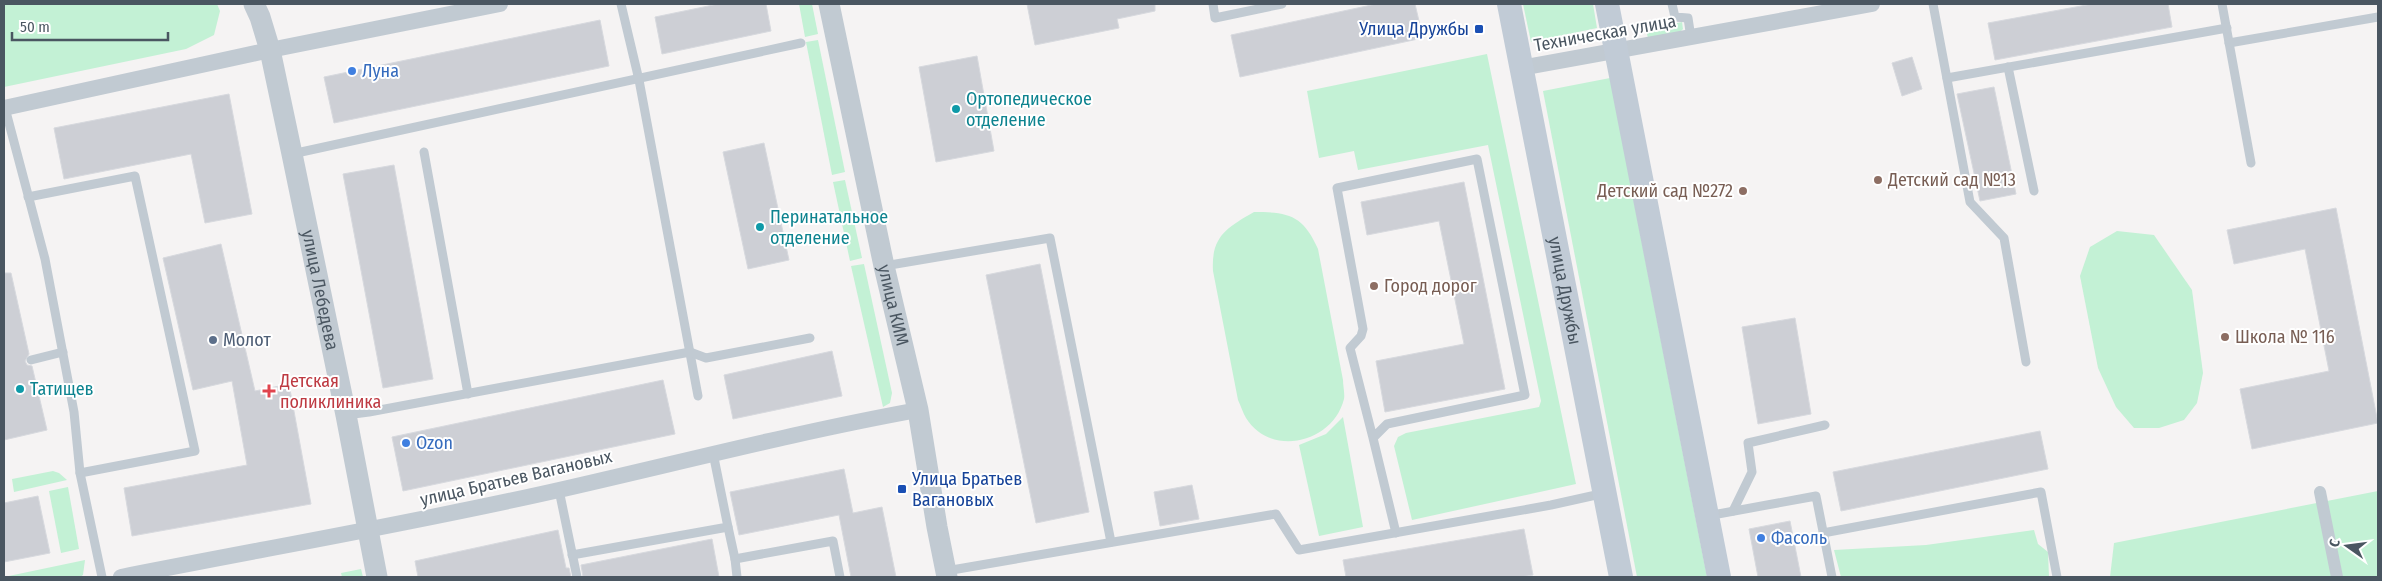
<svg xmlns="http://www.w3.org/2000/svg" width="2382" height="581" font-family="'Fira Sans Condensed',sans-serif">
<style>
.green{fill:#c3f1d5}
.building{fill:#cdcfd5;stroke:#d7d9de}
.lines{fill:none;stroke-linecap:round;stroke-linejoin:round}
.service{stroke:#c1cad2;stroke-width:9}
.pedestrian{stroke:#c1cad2;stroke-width:12}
.minor{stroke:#c1cad2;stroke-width:16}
.tertiary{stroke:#c1cad2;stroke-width:21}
.secondary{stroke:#c1cbd6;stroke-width:24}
.transit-dot{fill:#1a4fb4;stroke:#fff;stroke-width:2}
.shop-dot{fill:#3f7fe0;stroke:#fff;stroke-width:2}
.culture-dot{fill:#0f9aa8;stroke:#fff;stroke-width:2}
.education-dot{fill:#8d6e63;stroke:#fff;stroke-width:2}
.service-dot{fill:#5c6f8a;stroke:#fff;stroke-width:2}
.health-dot{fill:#e0444e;stroke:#fff;stroke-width:2}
.labels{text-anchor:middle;stroke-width:4;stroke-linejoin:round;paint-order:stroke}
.transit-label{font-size:18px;fill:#164399;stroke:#fff;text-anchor:end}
.street-label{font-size:18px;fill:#4a5661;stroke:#fff}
.shop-label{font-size:18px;fill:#366cbe;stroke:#fff;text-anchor:start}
.culture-label{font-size:18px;fill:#0d838f;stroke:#fff;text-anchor:start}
.education-label{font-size:18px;fill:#785e54;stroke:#fff;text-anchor:start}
.service-label{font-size:18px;fill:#4e5e75;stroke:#fff;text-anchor:start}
.health-label{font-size:18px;fill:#be3a42;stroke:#fff;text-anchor:start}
</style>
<rect width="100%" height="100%" fill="#f5f3f3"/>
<!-- green -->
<g class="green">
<polygon points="4,4 217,4 220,11 214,35 186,49 4,87"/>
<polygon points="799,4 812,4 818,34 805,37"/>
<polygon points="1523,4 1593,4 1597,28 1531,42"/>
<polygon points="1682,22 1683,29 1680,32 1648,38 1646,30"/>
<polygon points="818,40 845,172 832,175 806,42"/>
<polygon points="1487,54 1576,484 1412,520 1394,446 1398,437 1406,433 1539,407 1541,401 1488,145 1358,170 1354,151 1319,158 1307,91"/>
<polygon points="1610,78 1707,577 1637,577 1543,91"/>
<polygon points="845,180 862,258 850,261 833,182"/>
<path d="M1254,212C1289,212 1303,215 1318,249L1343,380C1343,386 1345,394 1344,399C1333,443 1271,458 1246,418C1243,413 1241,406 1238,400L1213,271C1211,237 1226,228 1254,212Z"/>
<polygon points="2117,231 2154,235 2192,290 2203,373 2197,403 2184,420 2159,428 2134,428 2116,407 2098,368 2080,276 2090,247"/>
<polygon points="864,264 892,393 890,403 883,407 851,266"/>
<polygon points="1343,417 1363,527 1319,536 1299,445 1326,434"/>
<polygon points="53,471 59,473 67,480 14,492 12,479"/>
<polygon points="68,487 79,549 61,553 49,491"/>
<polygon points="2378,491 2378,577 2110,577 2114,543"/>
<polygon points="2034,530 2038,544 2048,552 2049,577 1841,577 1834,550 1926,545"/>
<polygon points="85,560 83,575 80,577 4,577"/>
<polygon points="361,569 363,577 342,577 341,573"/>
</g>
<!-- building -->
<g class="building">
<polygon points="718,4 766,4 771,31 662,54 655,17"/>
<polygon points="1027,4 1155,4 1155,11 1117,19 1119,28 1035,45"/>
<polygon points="1376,4 1415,4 1423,38 1240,77 1231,35"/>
<polygon points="2092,4 2168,4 2172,27 1995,60 1988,23"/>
<polygon points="600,20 609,66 334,123 324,77"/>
<polygon points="977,56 994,151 936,162 919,67"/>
<polygon points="1912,57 1922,89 1902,96 1892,63"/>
<polygon points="1994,87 2016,194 1980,201 1957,94"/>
<polygon points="229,94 252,214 205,223 191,154 64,179 54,128"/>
<polygon points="764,143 789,260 748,269 723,152"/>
<polygon points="394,165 433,379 383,388 343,174"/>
<polygon points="1464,182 1505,389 1385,412 1376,361 1464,344 1439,221 1367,235 1361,202"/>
<polygon points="2336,208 2378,423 2252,449 2240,389 2329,371 2305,249 2234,264 2227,230"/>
<polygon points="221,244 255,391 289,384 311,504 132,536 124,488 247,465 232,381 193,390 163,258"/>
<polygon points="1040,264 1089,512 1036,523 986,275"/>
<polygon points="4,273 11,273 29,354 25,361 27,365 32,366 47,430 4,440"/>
<polygon points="1795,318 1811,414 1758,424 1742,327"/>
<polygon points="832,351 842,396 733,419 724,375"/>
<polygon points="663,380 675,434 403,491 392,437"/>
<polygon points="2040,431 2048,469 1841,511 1833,472"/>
<polygon points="844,469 853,513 882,507 896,577 851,577 839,515 739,535 730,492"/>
<polygon points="1192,485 1199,519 1160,526 1154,492"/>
<polygon points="38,496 50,553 4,562 4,503"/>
<polygon points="1790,521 1801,577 1758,577 1749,529"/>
<polygon points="1524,529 1533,575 1521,577 1346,577 1343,560"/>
<polygon points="558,530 566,568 569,568 571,577 418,577 415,561"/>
<polygon points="712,539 719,577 583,577 581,565"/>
</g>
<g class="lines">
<!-- service -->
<g class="service">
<polyline points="621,4 639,80 698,396"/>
<polyline points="1213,4 1215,18 1282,4"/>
<polyline points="1672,4 1675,17 1688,18 1691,38"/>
<polyline points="1933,4 1970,202 2004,238 2026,362"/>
<polyline points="2222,4 2251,163"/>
<polyline points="2229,43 2378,17"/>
<polyline points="2008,67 2034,191"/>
<polyline points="1947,78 2227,28"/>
<polyline points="5,108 45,259 74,412 80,473 102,577"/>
<polyline points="424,152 468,394"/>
<polyline points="292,154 801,43"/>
<polyline points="28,197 135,176 195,451 80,473"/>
<polyline points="884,266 1050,238 1111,542"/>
<polyline points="31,360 63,352"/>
<polyline points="346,415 369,412 690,352 706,358 810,338"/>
<polyline points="1373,438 1350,348 1361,336 1363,329 1337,188 1477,159 1525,395 1387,424 1373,438 1396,533"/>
<polyline points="559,490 577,577"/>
<polyline points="1733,511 1752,472 1748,443 1825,425"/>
<polyline points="1707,516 1816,496 1832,577"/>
<polyline points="728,527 735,559 833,541 840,577"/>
<polyline points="1823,533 2041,492 2057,577"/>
<polyline points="572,555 728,527 713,453"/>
<polyline points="735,559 737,577"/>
<polyline points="946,571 1276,514 1299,550 1551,505 1605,493"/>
</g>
<!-- pedestrian -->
<polyline class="pedestrian" points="2320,492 2337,577"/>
<!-- minor -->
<g class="minor">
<polyline points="1521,68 1872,4"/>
<polyline points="4,108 270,50 500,4"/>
<path d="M121,577C267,548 414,523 559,490C678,463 797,432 918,410"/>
</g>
<!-- tertiary -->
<g class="tertiary">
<path id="s1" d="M254,4L260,17L270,50L292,154L346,415L377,577"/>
<path id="s2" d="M829,4L884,266L918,410L937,527L947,577"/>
</g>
<!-- secondary -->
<g class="secondary">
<path id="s3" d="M1509,4L1621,577"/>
<polyline points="1607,4 1719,577"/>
</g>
</g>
<!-- markers -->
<g class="transit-dot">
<rect x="1474" y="24" width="10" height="10" rx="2.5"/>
<rect x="897" y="484" width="10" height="10" rx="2.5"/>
</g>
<g class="shop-dot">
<circle cx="352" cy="71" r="5"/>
<circle cx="406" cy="443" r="5"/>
<circle cx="1761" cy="538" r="5"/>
</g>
<g class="culture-dot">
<circle cx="956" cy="109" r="5"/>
<circle cx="760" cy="227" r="5"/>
<circle cx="20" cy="389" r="5"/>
</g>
<g class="education-dot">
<circle cx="1878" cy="180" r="5"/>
<circle cx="1743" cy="191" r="5"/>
<circle cx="1374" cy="286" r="5"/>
<circle cx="2225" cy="337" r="5"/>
</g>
<circle class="service-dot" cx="213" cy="340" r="5"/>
<path class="health-dot" d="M266.5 383.5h5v5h5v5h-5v5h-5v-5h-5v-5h5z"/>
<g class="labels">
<!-- transit labels -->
<g class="transit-label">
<text x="1469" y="35">Улица Дружбы</text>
<text x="912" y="485" text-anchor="start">Улица Братьев<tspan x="912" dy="21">Вагановых</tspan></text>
</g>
<!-- street labels -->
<g class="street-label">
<text transform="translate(1605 33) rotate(-10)" y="6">Техническая улица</text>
<text dy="6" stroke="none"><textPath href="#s1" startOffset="294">улица Лебедева</textPath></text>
<text dy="6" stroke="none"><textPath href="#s3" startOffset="292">улица Дружбы</textPath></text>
<text dy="6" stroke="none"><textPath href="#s2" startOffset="308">улица КИМ</textPath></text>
<text transform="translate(516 478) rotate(-13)" y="6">улица Братьев Вагановых</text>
</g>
<!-- shop labels -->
<g class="shop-label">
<text x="362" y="77">Луна</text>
<text x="416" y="449">Ozon</text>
<text x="1771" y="544">Фасоль</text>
</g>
<!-- culture labels -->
<g class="culture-label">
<text x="966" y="105">Ортопедическое<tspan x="966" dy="21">отделение</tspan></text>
<text x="770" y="223">Перинатальное<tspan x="770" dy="21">отделение</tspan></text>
<text x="30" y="395">Татищев</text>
</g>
<!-- education labels -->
<g class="education-label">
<text x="1888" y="186">Детский сад №13</text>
<text x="1733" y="197" text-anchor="end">Детский сад №272</text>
<text x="1384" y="292">Город дорог</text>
<text x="2235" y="343">Школа № 116</text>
</g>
<!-- service labels -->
<g class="service-label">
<text x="223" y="346">Молот</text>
</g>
<!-- health labels -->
<g class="health-label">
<text x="280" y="387">Детская<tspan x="280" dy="21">поликлиника</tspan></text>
</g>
</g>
<!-- border -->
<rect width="2382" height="581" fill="none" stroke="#4a5661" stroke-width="10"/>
<!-- north arrow -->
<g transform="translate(2347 546) rotate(284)" stroke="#ffffff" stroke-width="4" paint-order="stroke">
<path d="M0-4L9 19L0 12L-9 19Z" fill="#4a5661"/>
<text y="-8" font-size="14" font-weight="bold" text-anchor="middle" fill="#4a5661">С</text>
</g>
<!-- scale -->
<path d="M12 32v8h156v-8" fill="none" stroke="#4a5661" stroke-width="2.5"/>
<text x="20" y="32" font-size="15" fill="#4a5661" stroke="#ffffff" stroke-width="4" paint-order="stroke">50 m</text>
</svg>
